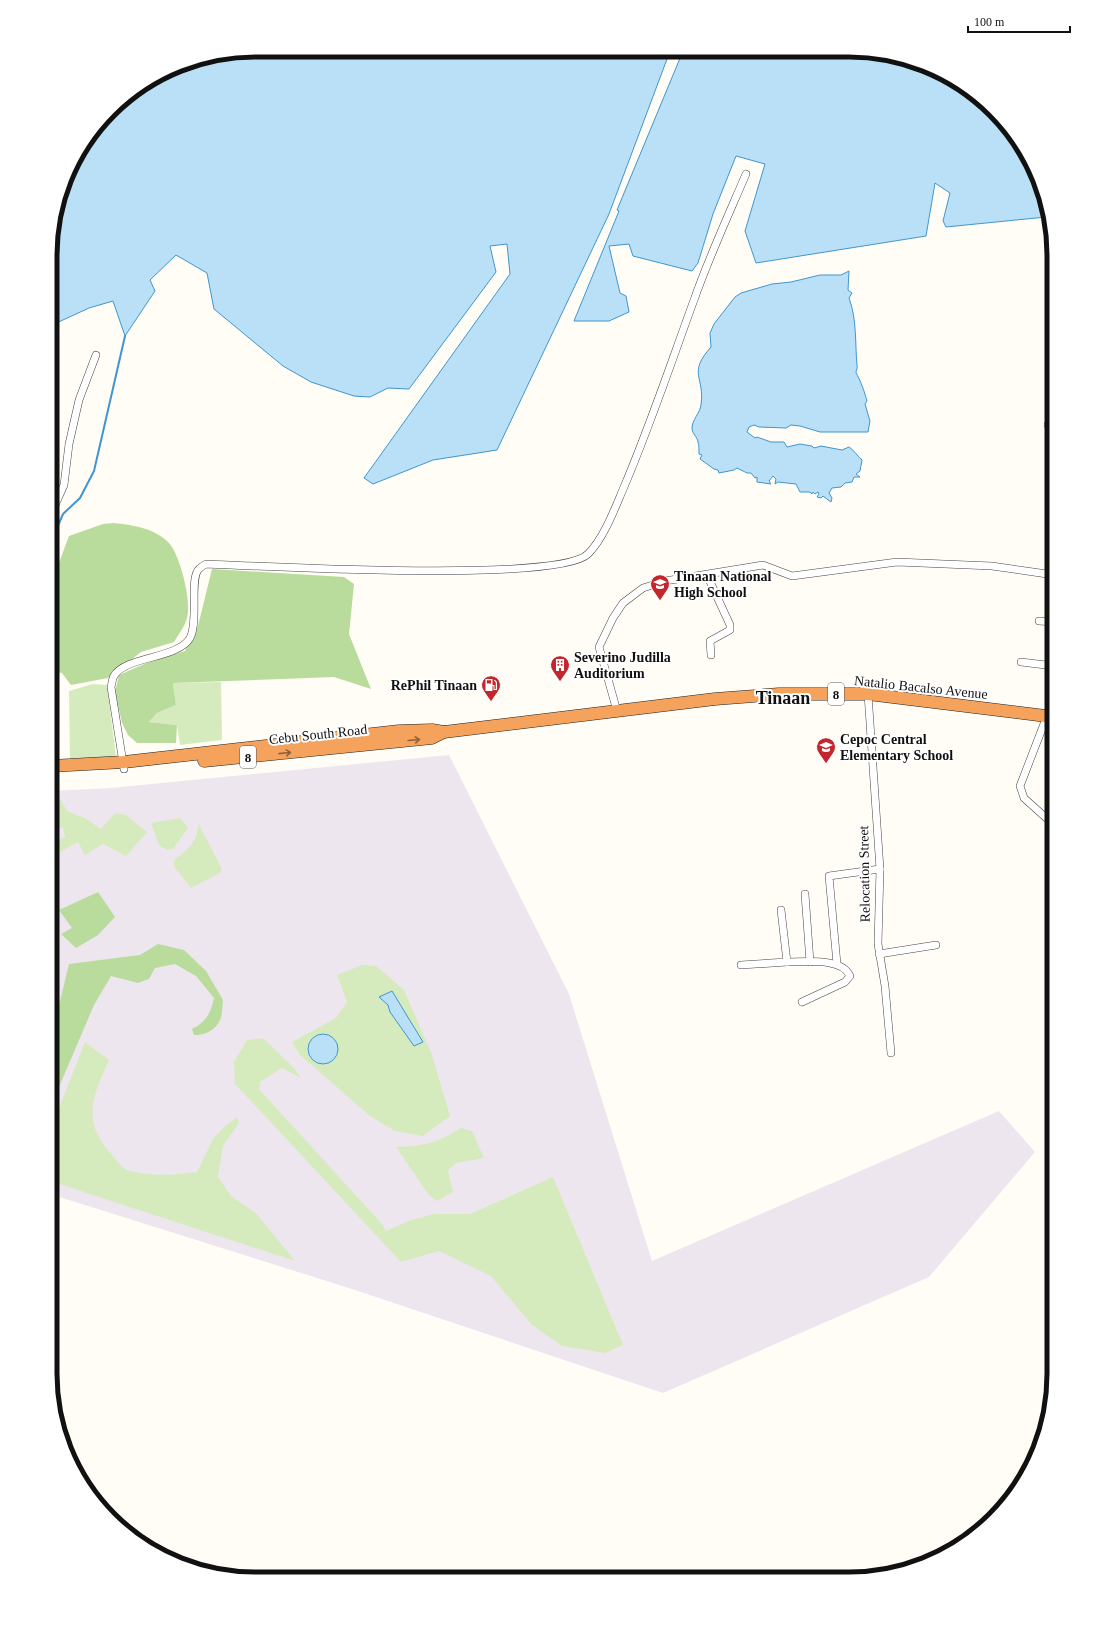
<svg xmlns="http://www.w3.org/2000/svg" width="1104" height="1629" font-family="'Times New Roman',serif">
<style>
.industrial{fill:#eee6ef}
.green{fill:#d5ebbd}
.forest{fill:#b9dc9c}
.water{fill:#b9e0f7;stroke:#3f96cf}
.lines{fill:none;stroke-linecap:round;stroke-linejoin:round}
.stream{stroke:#3f96cf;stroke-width:2}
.street-casing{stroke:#444;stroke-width:8}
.highway-casing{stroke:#222;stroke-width:13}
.street{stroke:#fff;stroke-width:7}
.highway{stroke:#f5a25d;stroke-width:12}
.oneway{stroke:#8e613b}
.labels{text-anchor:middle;stroke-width:4;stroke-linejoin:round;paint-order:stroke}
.shield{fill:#fff;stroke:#585858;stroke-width:1}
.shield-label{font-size:13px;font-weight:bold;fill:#111}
.poi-label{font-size:14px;font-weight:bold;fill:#111;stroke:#fff;text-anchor:start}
.street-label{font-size:14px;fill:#111;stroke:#fff}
.district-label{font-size:18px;font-weight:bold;fill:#111;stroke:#fff}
.rim{fill:none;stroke:#111;stroke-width:5}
</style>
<rect width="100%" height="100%" fill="#fffdf5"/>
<!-- industrial -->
<polygon class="industrial" points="449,755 569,994 652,1261 999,1111 1035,1152 929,1277 663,1393 352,1289 50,1194 51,791 111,788"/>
<!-- green -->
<g class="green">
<polygon points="221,682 222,740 180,745 177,725 149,722 157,713 176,705 173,683"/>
<polygon points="93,684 107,685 116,757 70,760 69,691"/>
<polygon points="51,797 59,797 67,811 85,818 101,829 115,813 126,815 147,832 126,856 103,844 85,855 78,842 51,857 51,843 65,837 63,827 51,832"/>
<polygon points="180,818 188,828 173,849 167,850 159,845 151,823"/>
<path d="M198,823L222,869L220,873L191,888L174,866V860C188,850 198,842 198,823Z"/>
<polygon points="362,965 376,966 404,990 432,1055 450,1116 423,1136 395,1131 370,1116 300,1055 292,1042 336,1018 347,1002 337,975"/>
<polygon points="263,1038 293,1067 301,1078 282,1068 260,1082 259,1089 381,1223 386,1231 411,1220 434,1214 470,1214 553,1177 623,1345 605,1353 562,1346 532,1325 491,1276 439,1251 401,1262 235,1084 234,1062 247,1040"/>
<path d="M85,1042L109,1060C92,1098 81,1121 112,1155C116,1160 122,1168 127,1170C151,1177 173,1175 197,1172L213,1139L224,1127L237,1117L239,1123L223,1146L218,1177L231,1196L256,1213L295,1261L50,1181V1131Z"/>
<path d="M461,1128L472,1131L484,1158L456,1163L448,1170L453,1192L437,1201L429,1195L396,1147C425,1146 437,1143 461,1128Z"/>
</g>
<!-- forest -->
<g class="forest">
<path d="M114,523C132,525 154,528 168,542C180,553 192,603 187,618C185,626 178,635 174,642L141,652L108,678L71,685L62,673L51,671V584L69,536L103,524Z"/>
<polygon points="212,569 344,577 354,584 349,634 371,689 334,677 173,683 176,705 157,713 149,722 177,725 176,743 137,743 128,735 122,723 115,692 119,675 149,662 185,651 198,626"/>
<polygon points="98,892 115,917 98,935 76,948 61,934 72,928 59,910"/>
<path d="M158,944L184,950L206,971L223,1000C222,1006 223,1014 220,1020C216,1030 204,1036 194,1035L192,1029C206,1022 211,1013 214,998L196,976L175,964L155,968L149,979L138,983L111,976L94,1005L50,1108L51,1038L69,964L140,955Z"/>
</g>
<!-- water -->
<g class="water">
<path d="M255,50L670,51L609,214L497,450L433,460L373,484L364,478L510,274L507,244L490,246L496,272L409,389L388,388L370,397L354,396L311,382L283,366L214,309L207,273L176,255L150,280L155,291L125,336L113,301L89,308L52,325V291L55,285C49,256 50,234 59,206L65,205L66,194L64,192L77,153L120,101L189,61Z"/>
<polygon points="683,51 876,52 927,66 974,92 1011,130 1038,176 1046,217 946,227 943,221 950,193 935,183 926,236 756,263 745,231 765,164 736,156 713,214 698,263 692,271 633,256 629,244 609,246 620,293 626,296 629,312 609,321 574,321 619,211 617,210"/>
<path d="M849,271L848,290L852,293L849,298C857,319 855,344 857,365C858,369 856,369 856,373C860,379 865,393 867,401L865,404L870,421L868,432H820L800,426L791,425L786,428L759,427L754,425L749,427L747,432L755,438L757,437L771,442H784L787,447L800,444L812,446L814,448L821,446L842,450L849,447C855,451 857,456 862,460L860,471L856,474L860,477H854L852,482L845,483L841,487L832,488L829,493L832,498L831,502L823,496L821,498L817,497L819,494L818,492L815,494L813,492L812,494L810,492H800L796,484L778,482L775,484L776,479L773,476L769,481L771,484L757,482V477L755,478L751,473H747L737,468L734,470L719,473L718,470L714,469L700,459L702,455L699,454C699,450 699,445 698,442C697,436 692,434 692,428C692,420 700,413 701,405C705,376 687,374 711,347L710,333L714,324L735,297L741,293L772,284L791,282L820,275H841Z"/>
<polygon points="392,991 423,1042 414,1046 390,1012 388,1005 379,997"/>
<circle cx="323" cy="1049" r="15"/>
</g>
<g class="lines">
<!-- stream -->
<polyline class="stream" points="51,542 63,514 80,498 94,471 125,336"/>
<defs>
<g id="street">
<polyline points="1048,425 1054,424"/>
<polyline points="51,514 64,485 69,444 79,400 96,355"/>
<polyline points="707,575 730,625 730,630 710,641 711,655"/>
<polyline points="1039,621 1054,622"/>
<polyline points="1021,662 1054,666"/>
<polyline points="868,694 880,869 878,944 885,986 891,1053"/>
<polyline points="617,711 599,647 613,618 623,603 643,588 665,581 763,565 792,576 897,562 992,566 1054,575"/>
<polyline points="1047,716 1020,786 1024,798 1054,825"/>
<path d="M124,769L111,687C112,684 112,679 114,676C125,656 178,659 190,638C199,621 189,578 199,569C201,567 204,565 206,564C263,566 558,583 588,554C604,538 615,508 624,487C650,426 671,363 694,300C709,257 728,216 746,174"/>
<polyline points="805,894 810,962"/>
<polyline points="879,954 936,945"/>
<path d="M787,962C804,962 842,957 850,976L845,982L802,1002"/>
<polyline points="837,964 829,876 880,869"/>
<polyline points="741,965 787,962 781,910"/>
</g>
<g id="highway">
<polyline points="204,761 432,738 444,732"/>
<polyline points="51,766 124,762 399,731 432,730 444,732 715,699 779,694 868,694 1054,717"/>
</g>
</defs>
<!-- street casing -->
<use href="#street" class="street-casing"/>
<!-- highway casing -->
<use href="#highway" class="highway-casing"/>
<!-- street -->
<use href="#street" class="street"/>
<!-- highway -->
<use href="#highway" class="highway"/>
</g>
<!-- one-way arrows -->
<defs><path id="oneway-shaft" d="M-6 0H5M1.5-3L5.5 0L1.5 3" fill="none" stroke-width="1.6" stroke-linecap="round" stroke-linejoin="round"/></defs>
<g class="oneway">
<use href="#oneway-shaft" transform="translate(414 740) rotate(-5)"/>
<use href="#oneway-shaft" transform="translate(285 753) rotate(-6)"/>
</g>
<!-- icons -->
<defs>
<symbol id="school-pin" viewBox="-11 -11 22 30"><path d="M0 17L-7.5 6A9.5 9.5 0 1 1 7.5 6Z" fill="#c4262e" stroke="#fff"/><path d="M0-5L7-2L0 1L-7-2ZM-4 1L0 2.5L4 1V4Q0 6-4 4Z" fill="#fff"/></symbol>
<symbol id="building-pin" viewBox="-11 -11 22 30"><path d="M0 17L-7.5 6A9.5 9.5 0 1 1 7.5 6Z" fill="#c4262e" stroke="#fff"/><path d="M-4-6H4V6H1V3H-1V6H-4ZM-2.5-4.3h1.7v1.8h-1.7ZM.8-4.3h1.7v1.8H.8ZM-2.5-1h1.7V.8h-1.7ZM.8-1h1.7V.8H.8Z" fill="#fff"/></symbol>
<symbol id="fuel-pin" viewBox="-11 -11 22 30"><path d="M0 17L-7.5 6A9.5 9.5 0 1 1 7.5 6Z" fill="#c4262e" stroke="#fff"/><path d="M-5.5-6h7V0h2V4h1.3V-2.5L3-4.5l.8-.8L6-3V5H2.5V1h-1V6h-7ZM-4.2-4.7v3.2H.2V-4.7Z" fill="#fff"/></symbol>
</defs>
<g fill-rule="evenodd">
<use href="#school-pin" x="649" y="573" width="22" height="30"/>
<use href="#building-pin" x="549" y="654" width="22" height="30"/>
<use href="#fuel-pin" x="480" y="674" width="22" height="30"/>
<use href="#school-pin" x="815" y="736" width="22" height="30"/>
</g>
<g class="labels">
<!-- shield labels -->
<g class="shield">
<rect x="828" y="683" width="16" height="22" rx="3"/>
<rect x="240" y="746" width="16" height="22" rx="3"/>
</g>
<g class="shield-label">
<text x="836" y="699">8</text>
<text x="248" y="762">8</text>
</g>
<!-- poi labels -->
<g class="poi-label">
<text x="674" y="581">Tinaan National<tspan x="674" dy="16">High School</tspan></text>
<text x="574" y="662">Severino Judilla<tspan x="574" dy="16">Auditorium</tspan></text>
<text x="477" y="690" text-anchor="end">RePhil Tinaan</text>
<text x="840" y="744">Cepoc Central<tspan x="840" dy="16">Elementary School</tspan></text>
</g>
<!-- street labels -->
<g class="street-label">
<text transform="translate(921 687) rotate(6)" y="5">Natalio Bacalso Avenue</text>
<text transform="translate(318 734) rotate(-6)" y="5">Cebu South Road</text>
<text transform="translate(864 874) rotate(-91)" y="5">Relocation Street</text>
</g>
<!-- district labels -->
<g class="district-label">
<text x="783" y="704">Tinaan</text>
</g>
</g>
<!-- crop -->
<path d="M0 0H1104V1629H0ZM255 57H849A198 198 0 0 1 1047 255V1374A198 198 0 0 1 849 1572H255A198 198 0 0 1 57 1374V255A198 198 0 0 1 255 57Z" fill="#fff" fill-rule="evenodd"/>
<path class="rim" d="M255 57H849A198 198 0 0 1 1047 255V1374A198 198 0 0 1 849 1572H255A198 198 0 0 1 57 1374V255A198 198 0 0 1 255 57Z"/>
<!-- scale -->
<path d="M968 26v6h102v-6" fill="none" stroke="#111111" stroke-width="2"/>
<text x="974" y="26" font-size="12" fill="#111111" stroke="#ffffff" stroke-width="3" paint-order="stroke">100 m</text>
</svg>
